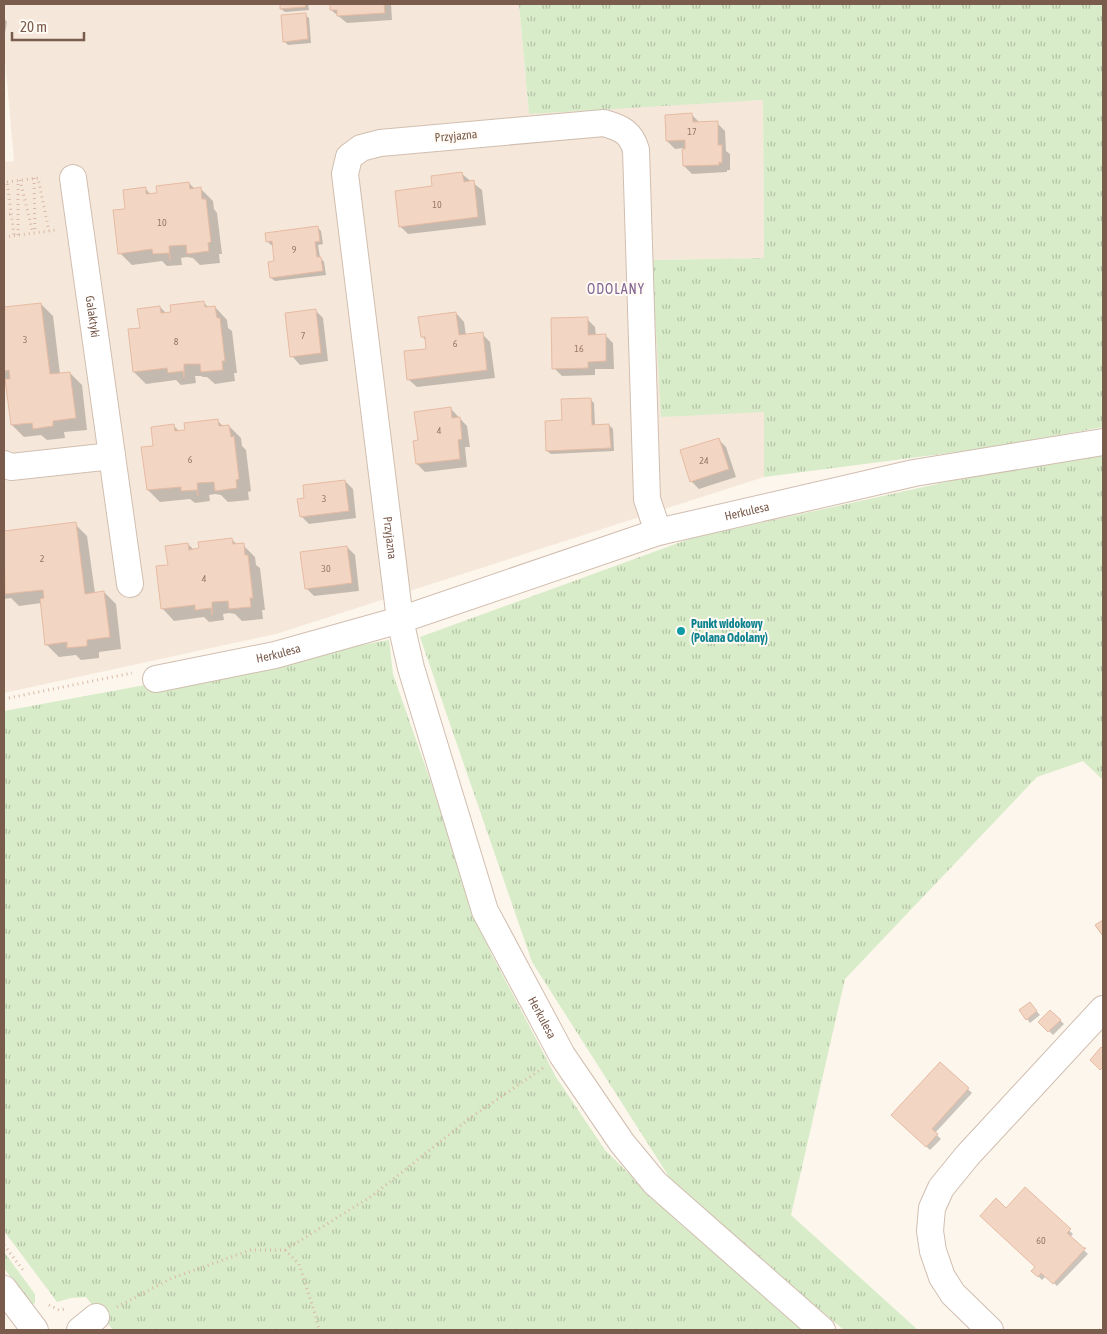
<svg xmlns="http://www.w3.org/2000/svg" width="1107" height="1334" font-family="'Asap Condensed',sans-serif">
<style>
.residential{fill:#f5e8da}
.grass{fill:url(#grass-tufts)}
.shadow{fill:#0003}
.building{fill:#f3d5c3;stroke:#e6bba3}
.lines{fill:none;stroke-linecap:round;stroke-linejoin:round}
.minor-casing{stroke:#d1beb0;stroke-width:28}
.path{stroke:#d9b8a5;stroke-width:3;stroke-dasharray:1 4;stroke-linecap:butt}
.minor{stroke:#fff;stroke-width:26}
.culture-dot{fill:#0f9aa8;stroke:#fffaf3;stroke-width:2}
.labels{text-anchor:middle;stroke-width:4;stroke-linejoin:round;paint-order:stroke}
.number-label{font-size:10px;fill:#987a6a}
.street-label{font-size:12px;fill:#7a5c4d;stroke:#fffaf3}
.culture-label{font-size:12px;font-weight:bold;fill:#0d838f;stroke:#fffaf3;text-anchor:start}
.neighbourhood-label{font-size:14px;letter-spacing:1px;fill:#846695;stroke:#fffaf3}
</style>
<defs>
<pattern id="grass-tufts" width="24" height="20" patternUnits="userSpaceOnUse" patternTransform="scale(1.25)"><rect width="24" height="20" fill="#d8ecc9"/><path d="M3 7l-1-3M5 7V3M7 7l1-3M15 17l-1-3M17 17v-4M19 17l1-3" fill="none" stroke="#b4c2a5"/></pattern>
</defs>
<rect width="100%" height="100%" fill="#fdf6ec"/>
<!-- residential -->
<polygon class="residential" points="4,4 519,4 529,114 646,105 763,100 764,258 653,260 764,412 764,477 276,634 4,693 4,162 14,161 4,49"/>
<!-- grass -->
<g class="grass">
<polygon points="519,4 1103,4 1103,427 988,448 764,477 764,412 661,417 652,260 764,258 763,100 529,114"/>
<polygon points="1103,454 1103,780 1083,761 1037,777 845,979 791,1215 918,1330 844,1330 678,1191 532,962 420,637 692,538 978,475"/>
<polygon points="389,640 393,674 490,951 556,1077 605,1150 678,1222 807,1330 113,1330 86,1297 71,1298 57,1302 4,1231 4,711"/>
<polygon points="4,1252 35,1294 35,1303 31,1305 4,1268"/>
</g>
<!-- shadow -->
<g class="shadow">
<polygon points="281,4 308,4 309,10 285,12 281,9"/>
<polygon points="331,4 393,4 391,4 392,20 347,23 331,10"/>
<polygon points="305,15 309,18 311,43 288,45 284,41"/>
<polygon points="4,18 7,22 4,38"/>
<polygon points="692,115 700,123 717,123 725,131 726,151 730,154 730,170 727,170 727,172 692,174 684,166 683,148 675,149 667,141"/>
<polygon points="462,174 482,190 486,225 408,234 400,226 434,187"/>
<polygon points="189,183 195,189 201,189 213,201 214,209 217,213 222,254 219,254 220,263 200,265 193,258 187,257 181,258 182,265 167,266 162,261 132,265 120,253 126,210 145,188 151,195 158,194"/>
<polygon points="317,227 321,231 323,244 318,245 320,257 324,262 326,275 275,281 271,278 275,262 273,245 271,245 267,241"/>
<polygon points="203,302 209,308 215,307 227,320 228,328 232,331 237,373 234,373 235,381 215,384 207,377 203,377 201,376 195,376 196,383 181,385 176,380 146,384 134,372 141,329 160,307 166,313 172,313"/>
<polygon points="41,304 53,316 60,374 70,373 82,385 87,430 64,432 65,438 47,440 41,435 24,437 12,425 7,384 4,384 4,308"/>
<polygon points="315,310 323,318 328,361 300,365 292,356"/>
<polygon points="456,313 464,322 466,335 482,334 490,342 495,378 417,387 408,379 427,350 426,341 422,336"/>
<polygon points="587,319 595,327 596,336 605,335 613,343 614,369 595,369 595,375 562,376 554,368"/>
<polygon points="590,399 594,403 595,426 609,425 613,429 614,451 551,454 547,451 563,421"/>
<polygon points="451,409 467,426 470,447 465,447 467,467 425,472 417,464"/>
<polygon points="217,420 224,427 229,426 241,438 242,446 246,450 251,491 248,492 249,500 228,502 221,495 215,494 209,495 210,501 195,503 190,499 160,502 148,490 155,447 174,426 180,432"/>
<polygon points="718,439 726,447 736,477 699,489 691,481"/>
<polygon points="345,481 353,489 356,518 309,524 301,516 305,499"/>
<polygon points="75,524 87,536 95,593 104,592 116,604 121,649 99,652 99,658 81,660 76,655 59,657 46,644 42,603 19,606 11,598 4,599 4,532"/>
<polygon points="231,539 238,545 243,545 255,557 256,565 260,568 265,610 262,610 263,619 242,621 235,614 229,613 223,614 224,620 209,622 204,617 174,621 162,608 169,566 188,544 194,550"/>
<polygon points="347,547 355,555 359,591 314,596 306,588"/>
<polygon points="1033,1007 1040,1015 1030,1023 1027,1019"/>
<polygon points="1051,1011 1064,1024 1053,1035 1040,1022"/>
<polygon points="941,1063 972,1093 935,1133 941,1139 930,1150 893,1115"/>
<polygon points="1025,1189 1073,1234 1070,1237 1088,1254 1057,1286 1046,1276 1042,1280 1033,1271 1037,1267 1006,1209"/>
</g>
<!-- building -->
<g class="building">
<polygon points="280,4 305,4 306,7 280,9"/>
<polygon points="330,4 384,4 385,13 337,16 337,10 330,10"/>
<polygon points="306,13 308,39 283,42 281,15"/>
<polygon points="692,113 693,122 718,121 718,145 722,145 722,163 719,162 719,165 683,166 682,149 685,149 685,140 666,141 665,115"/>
<polygon points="462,172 464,182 474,180 478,217 399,227 395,191 432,186 431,176"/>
<polygon points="189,182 190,189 201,187 202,199 206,199 211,242 208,243 209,251 187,254 186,245 169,246 170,260 169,253 153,254 152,249 118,254 113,210 125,209 123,190 146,187 146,194 157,193 156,186"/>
<polygon points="318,226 320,241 315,242 317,257 321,257 323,271 270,278 268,262 274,261 272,241 266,242 265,233"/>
<polygon points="204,301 205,307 215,306 217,318 220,318 225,361 222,361 223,370 201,372 200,364 184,364 184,378 183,371 168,373 167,368 133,372 128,329 140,328 137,309 160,306 161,313 171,312 170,305"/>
<polygon points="41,303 50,374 70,372 76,418 53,421 53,426 33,429 32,423 11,425 5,379 10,379 9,370 4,371 4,307"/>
<polygon points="316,309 321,353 290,357 285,313"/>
<polygon points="456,312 459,335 483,332 487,370 407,380 404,351 426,349 425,337 421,337 418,317"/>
<polygon points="588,317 588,335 606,334 606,361 588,362 588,368 552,369 551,318"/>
<polygon points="591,398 592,425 609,424 611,448 546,451 545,421 562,420 561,399"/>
<polygon points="451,407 452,418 460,417 462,439 458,440 460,459 416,464 413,441 418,440 414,412"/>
<polygon points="218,419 219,426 229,425 231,437 234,436 239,479 236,480 237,488 215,491 214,482 197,483 198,496 197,490 181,491 181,487 147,490 141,447 153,446 151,427 174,424 175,431 185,430 184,423"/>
<polygon points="719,438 729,469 690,482 680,450"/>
<polygon points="345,480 349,511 300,517 297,499 304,498 303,485"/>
<polygon points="76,522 85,594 104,591 110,637 87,640 87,646 67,648 67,642 45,645 40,599 44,598 43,590 5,594 4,531"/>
<polygon points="232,538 233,544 244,543 245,555 248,555 253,598 250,598 251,607 229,609 228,601 212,602 212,615 211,608 195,610 195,605 161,609 156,566 168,565 165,546 188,543 189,550 199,548 198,542"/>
<polygon points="347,546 352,583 305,589 300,552"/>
<polygon points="1103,920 1103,934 1102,935 1095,925"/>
<polygon points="1030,1002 1037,1011 1026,1020 1019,1010"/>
<polygon points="1050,1010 1061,1020 1048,1032 1038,1022"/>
<polygon points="1101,1047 1103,1049 1103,1067 1100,1070 1090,1060"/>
<polygon points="940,1062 969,1088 932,1129 938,1134 926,1147 891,1115"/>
<polygon points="1025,1187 1071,1229 1067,1233 1084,1248 1086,1248 1053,1284 1041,1273 1038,1277 1031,1271 1035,1267 980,1216 996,1198 1006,1208"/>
</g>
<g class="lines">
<defs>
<g id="minor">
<path id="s1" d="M73,178L130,584"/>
<polyline points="4,464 11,467 112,456"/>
<path id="s2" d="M658,532L647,499L636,150C631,132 621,128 604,123L380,143L361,148L349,157L345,174L400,620L411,668L485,911L562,1055L622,1143L655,1183L822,1330"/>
<path id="s3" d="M156,679L275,655L400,620L658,532L914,473L1103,442"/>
<polyline points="4,1289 35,1330"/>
<polyline points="80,1330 96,1317"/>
<polyline points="990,1330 953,1294 942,1277 933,1251 930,1231 932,1208 941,1188 967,1156 1103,1009"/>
</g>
</defs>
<!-- minor casing -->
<use href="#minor" class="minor-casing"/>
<!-- path -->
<g class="path">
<polyline points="34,178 35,232"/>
<polyline points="20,180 33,233"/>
<polyline points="4,182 7,182 14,235"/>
<polyline points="7,182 38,178 49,231"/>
<polyline points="4,215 11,214"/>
<polyline points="18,235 18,180"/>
<polyline points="4,237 56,230"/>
<polyline points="4,699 132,673"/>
<polyline points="4,1245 23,1270"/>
<polyline points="285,1250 372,1196 470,1118 543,1068"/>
<polyline points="49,1305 59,1310 65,1309"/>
<polyline points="117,1307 172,1278 251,1250 285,1250 299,1264 316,1317 319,1330"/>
<polyline points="1100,1330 1103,1327"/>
</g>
<!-- minor -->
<use href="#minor" class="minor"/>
</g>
<!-- markers -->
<circle class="culture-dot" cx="681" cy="631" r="5"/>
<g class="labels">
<!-- number labels -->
<g class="number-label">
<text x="692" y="135">17</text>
<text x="437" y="208">10</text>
<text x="162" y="226">10</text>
<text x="294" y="253">9</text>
<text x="303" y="339">7</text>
<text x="25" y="343">3</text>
<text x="176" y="345">8</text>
<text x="455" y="347">6</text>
<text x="579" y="352">16</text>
<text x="439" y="434">4</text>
<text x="190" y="463">6</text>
<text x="704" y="464">24</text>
<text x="324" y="502">3</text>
<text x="42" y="562">2</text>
<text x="326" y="572">30</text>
<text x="204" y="582">4</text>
<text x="1041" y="1244">60</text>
</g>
<!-- street labels -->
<g class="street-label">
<text transform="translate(456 136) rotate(-5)" y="4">Przyjazna</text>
<text dy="4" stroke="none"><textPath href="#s1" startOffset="140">Galaktyki</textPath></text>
<text dy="4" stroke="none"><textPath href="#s3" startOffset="615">Herkulesa</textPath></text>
<text dy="4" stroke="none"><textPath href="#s2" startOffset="1072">Przyjazna</textPath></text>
<text dy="4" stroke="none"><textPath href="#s3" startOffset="125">Herkulesa</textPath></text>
<text dy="4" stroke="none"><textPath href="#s2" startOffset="1579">Herkulesa</textPath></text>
</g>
<!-- culture labels -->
<g class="culture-label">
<text x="691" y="628">Punkt widokowy<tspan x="691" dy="14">(Polana Odolany)</tspan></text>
</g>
<!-- neighbourhood labels -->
<g class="neighbourhood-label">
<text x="616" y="294">ODOLANY</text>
</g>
</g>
<!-- border -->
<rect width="1107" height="1334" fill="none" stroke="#7a5c4d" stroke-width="10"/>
<!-- scale -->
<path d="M12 32v8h72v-8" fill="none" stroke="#7a5c4d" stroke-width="2.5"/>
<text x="20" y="32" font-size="15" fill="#7a5c4d" stroke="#fffaf3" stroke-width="4" paint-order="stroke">20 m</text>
</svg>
